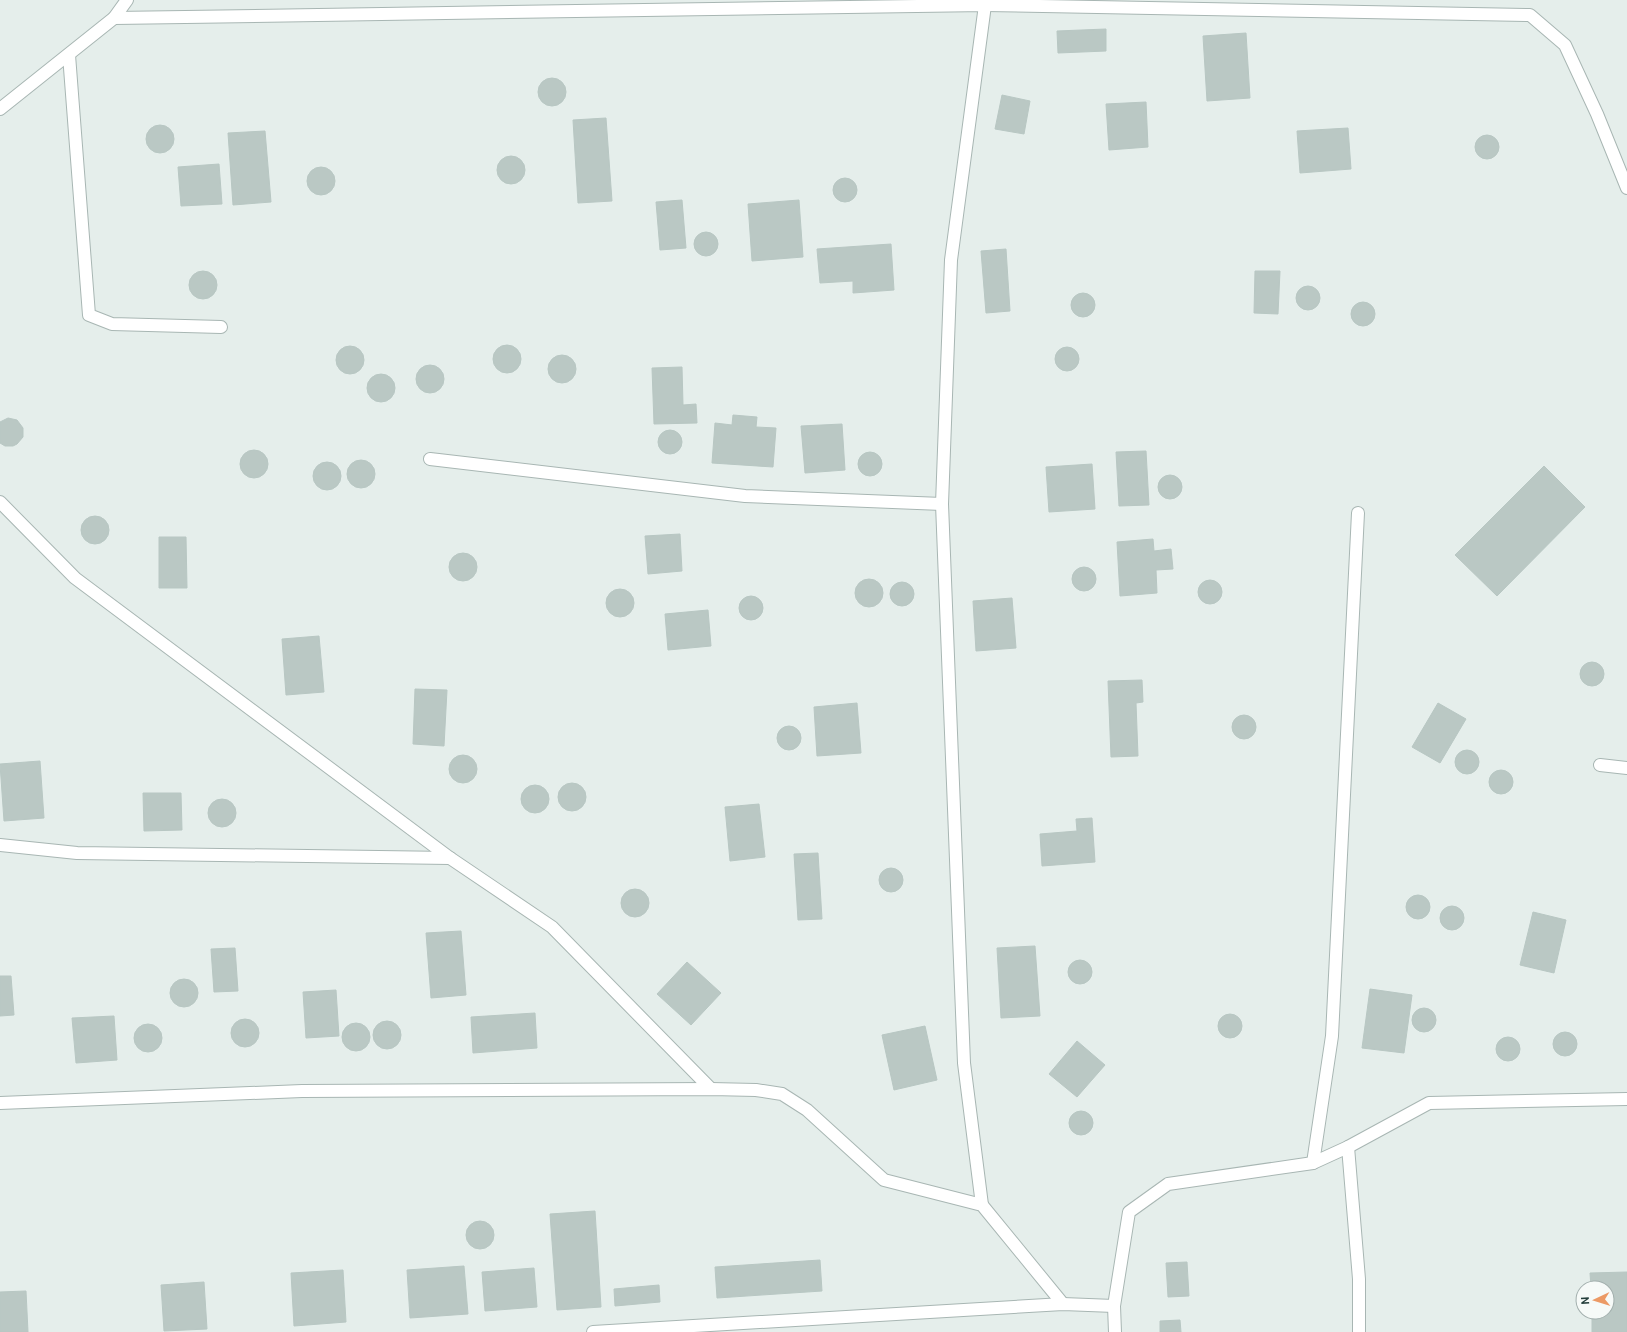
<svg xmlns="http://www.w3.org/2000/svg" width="1627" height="1332" font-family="Roboto,sans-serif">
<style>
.building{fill:#bac8c4;stroke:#b8c7c3}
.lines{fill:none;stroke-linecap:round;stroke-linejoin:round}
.street-casing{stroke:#a8b6b3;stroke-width:14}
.street{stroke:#fff;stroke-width:12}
</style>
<rect width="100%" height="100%" fill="#e5eeeb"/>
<!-- building -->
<g class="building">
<polygon points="1106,29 1106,51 1058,53 1057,31"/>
<polygon points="1246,33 1250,98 1207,101 1203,36"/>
<circle cx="552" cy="92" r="14"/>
<polygon points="1002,95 1030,101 1024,134 995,129"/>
<polygon points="1146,102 1148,147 1109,150 1106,104"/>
<polygon points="606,118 612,201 578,203 573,120"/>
<circle cx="160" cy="139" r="14"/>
<polygon points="1348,128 1351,169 1300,173 1297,131"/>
<polygon points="265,131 271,202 233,205 228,133"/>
<circle cx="1487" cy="147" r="12"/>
<circle cx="511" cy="170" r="14"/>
<polygon points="219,164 222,204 181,206 178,167"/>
<circle cx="321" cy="181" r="14"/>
<circle cx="845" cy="190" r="12"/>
<polygon points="682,200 686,248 660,250 656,202"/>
<polygon points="799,200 803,257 752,261 748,204"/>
<circle cx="706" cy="244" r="12"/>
<polygon points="891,244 894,290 853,293 853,281 820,283 817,249"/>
<polygon points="1006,249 1010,311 986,313 981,251"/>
<circle cx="203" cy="285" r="14"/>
<polygon points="1255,271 1280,271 1278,314 1254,313"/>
<circle cx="1308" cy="298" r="12"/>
<circle cx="1083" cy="305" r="12"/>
<circle cx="1363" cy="314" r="12"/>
<circle cx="507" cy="359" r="14"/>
<circle cx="350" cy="360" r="14"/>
<circle cx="1067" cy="359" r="12"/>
<circle cx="562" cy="369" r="14"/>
<circle cx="430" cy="379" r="14"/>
<polygon points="682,367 683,405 696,404 697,423 654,424 652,368"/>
<circle cx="381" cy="388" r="14"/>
<polygon points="733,415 757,417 756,427 776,428 773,467 712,463 715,423 732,425"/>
<polygon points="8,418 17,420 23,428 23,437 17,444 13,446 5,446 0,443 0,422"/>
<polygon points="842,424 845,470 805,473 801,426"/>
<circle cx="670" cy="442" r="12"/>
<circle cx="254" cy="464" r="14"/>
<polygon points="1146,451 1149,505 1119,506 1116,452"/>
<circle cx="870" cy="464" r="12"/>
<circle cx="361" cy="474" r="14"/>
<circle cx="327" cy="476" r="14"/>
<polygon points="1092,464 1095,509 1049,512 1046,467"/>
<polygon points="1544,466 1585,507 1497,596 1455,555"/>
<circle cx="1170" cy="487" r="12"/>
<circle cx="95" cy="530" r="14"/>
<polygon points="680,534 682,571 648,574 645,536"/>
<polygon points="159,537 186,537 187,588 159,588"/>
<polygon points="1153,539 1154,551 1171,549 1173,569 1156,570 1157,593 1120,596 1117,542"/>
<circle cx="463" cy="567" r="14"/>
<circle cx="1084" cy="579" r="12"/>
<circle cx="869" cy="593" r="14"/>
<circle cx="1210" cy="592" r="12"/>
<circle cx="902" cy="594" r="12"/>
<circle cx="620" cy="603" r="14"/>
<circle cx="751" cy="608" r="12"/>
<polygon points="1012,598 1016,648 976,651 973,601"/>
<polygon points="708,610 711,646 668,650 665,614"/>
<polygon points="319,636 324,692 286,695 282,639"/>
<circle cx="1592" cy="674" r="12"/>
<polygon points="1142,680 1143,702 1136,703 1138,756 1111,757 1108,681"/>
<polygon points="415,689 447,690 444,746 413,744"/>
<polygon points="857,703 861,753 817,756 814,707"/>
<polygon points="1438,703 1466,719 1440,763 1412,747"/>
<circle cx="1244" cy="727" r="12"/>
<circle cx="789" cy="738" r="12"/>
<circle cx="1467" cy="762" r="12"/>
<circle cx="463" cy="769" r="14"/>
<polygon points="40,761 44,818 4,821 0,764"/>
<circle cx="1501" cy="782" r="12"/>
<circle cx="572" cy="797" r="14"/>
<circle cx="535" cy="799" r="14"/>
<polygon points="143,793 181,793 182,830 144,831"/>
<circle cx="222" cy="813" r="14"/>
<polygon points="759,804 765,857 730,861 725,807"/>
<polygon points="1092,818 1095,862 1042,866 1040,834 1077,831 1076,819"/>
<polygon points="818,853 822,919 798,920 794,854"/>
<circle cx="891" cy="880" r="12"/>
<circle cx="635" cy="903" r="14"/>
<circle cx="1418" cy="907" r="12"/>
<circle cx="1452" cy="918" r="12"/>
<polygon points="1533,912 1566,920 1554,973 1520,965"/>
<polygon points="461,931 466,995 431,998 426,933"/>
<polygon points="1035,946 1040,1016 1001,1018 997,948"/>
<polygon points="235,948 238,991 214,992 211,949"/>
<circle cx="1080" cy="972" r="12"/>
<polygon points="687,962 721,993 691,1025 657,994"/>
<polygon points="0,976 11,976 14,1015 0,1016"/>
<circle cx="184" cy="993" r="14"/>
<polygon points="1370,989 1412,995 1404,1053 1362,1048"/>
<polygon points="336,990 339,1036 306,1038 303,992"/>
<circle cx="1424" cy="1020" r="12"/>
<polygon points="535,1013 537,1048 473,1053 471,1017"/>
<circle cx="1230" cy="1026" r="12"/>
<polygon points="114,1016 117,1060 76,1063 72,1018"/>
<circle cx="245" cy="1033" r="14"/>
<circle cx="387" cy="1035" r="14"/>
<circle cx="356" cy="1037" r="14"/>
<circle cx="148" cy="1038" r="14"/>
<polygon points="925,1026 937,1080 894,1090 882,1035"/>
<circle cx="1565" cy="1044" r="12"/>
<circle cx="1508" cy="1049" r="12"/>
<polygon points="1077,1041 1105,1065 1077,1097 1049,1074"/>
<circle cx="1081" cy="1123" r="12"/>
<polygon points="595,1211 601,1307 557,1310 550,1214"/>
<circle cx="480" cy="1235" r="14"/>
<polygon points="820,1260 822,1291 717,1298 715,1267"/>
<polygon points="1187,1262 1189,1296 1168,1297 1166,1263"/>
<polygon points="464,1266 468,1314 410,1318 407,1270"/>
<polygon points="534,1268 537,1307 485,1311 482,1272"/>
<polygon points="343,1270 346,1322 294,1326 291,1273"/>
<polygon points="1627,1272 1627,1332 1592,1332 1592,1312 1607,1312 1607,1288 1591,1288 1590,1273"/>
<polygon points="204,1282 207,1329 164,1331 161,1285"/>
<polygon points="659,1285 660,1302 615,1306 614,1289"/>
<polygon points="26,1291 28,1332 0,1332 0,1292"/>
<polygon points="1180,1320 1181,1332 1160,1332 1160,1321"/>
</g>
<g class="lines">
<defs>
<g id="street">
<polyline points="985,5 1530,15 1565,45 1597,114 1627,188"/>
<polyline points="114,18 985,5 951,260 942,504 964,1063 982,1205"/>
<polyline points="69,55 89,315 112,324 221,327"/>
<polyline points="0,109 114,18 127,0"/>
<polyline points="430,459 745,496 942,504"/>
<polyline points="0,502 75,578 450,858 552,927 711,1089"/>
<polyline points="1600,765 1627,768"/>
<polyline points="0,845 77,853 450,858"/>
<polyline points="0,1103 302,1091 711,1089 756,1090 782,1094 807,1110 884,1180 982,1205 1063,1304"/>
<polyline points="1348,1147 1359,1279 1359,1332"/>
<polyline points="1313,1163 1332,1036 1358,513"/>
<polyline points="593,1332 1063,1304 1114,1306"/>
<polyline points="1115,1332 1114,1306 1129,1212 1168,1184 1313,1163 1348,1147 1429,1103 1627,1099"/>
</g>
</defs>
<!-- street casing -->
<use href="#street" class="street-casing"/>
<!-- street -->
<use href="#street" class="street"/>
</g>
<!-- north arrow -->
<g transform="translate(1595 1300) rotate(266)"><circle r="19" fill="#f6faf8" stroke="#a2afad"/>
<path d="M0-3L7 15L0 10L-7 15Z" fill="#ec9a65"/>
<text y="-6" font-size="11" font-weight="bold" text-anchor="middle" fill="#253f3c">N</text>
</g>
</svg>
